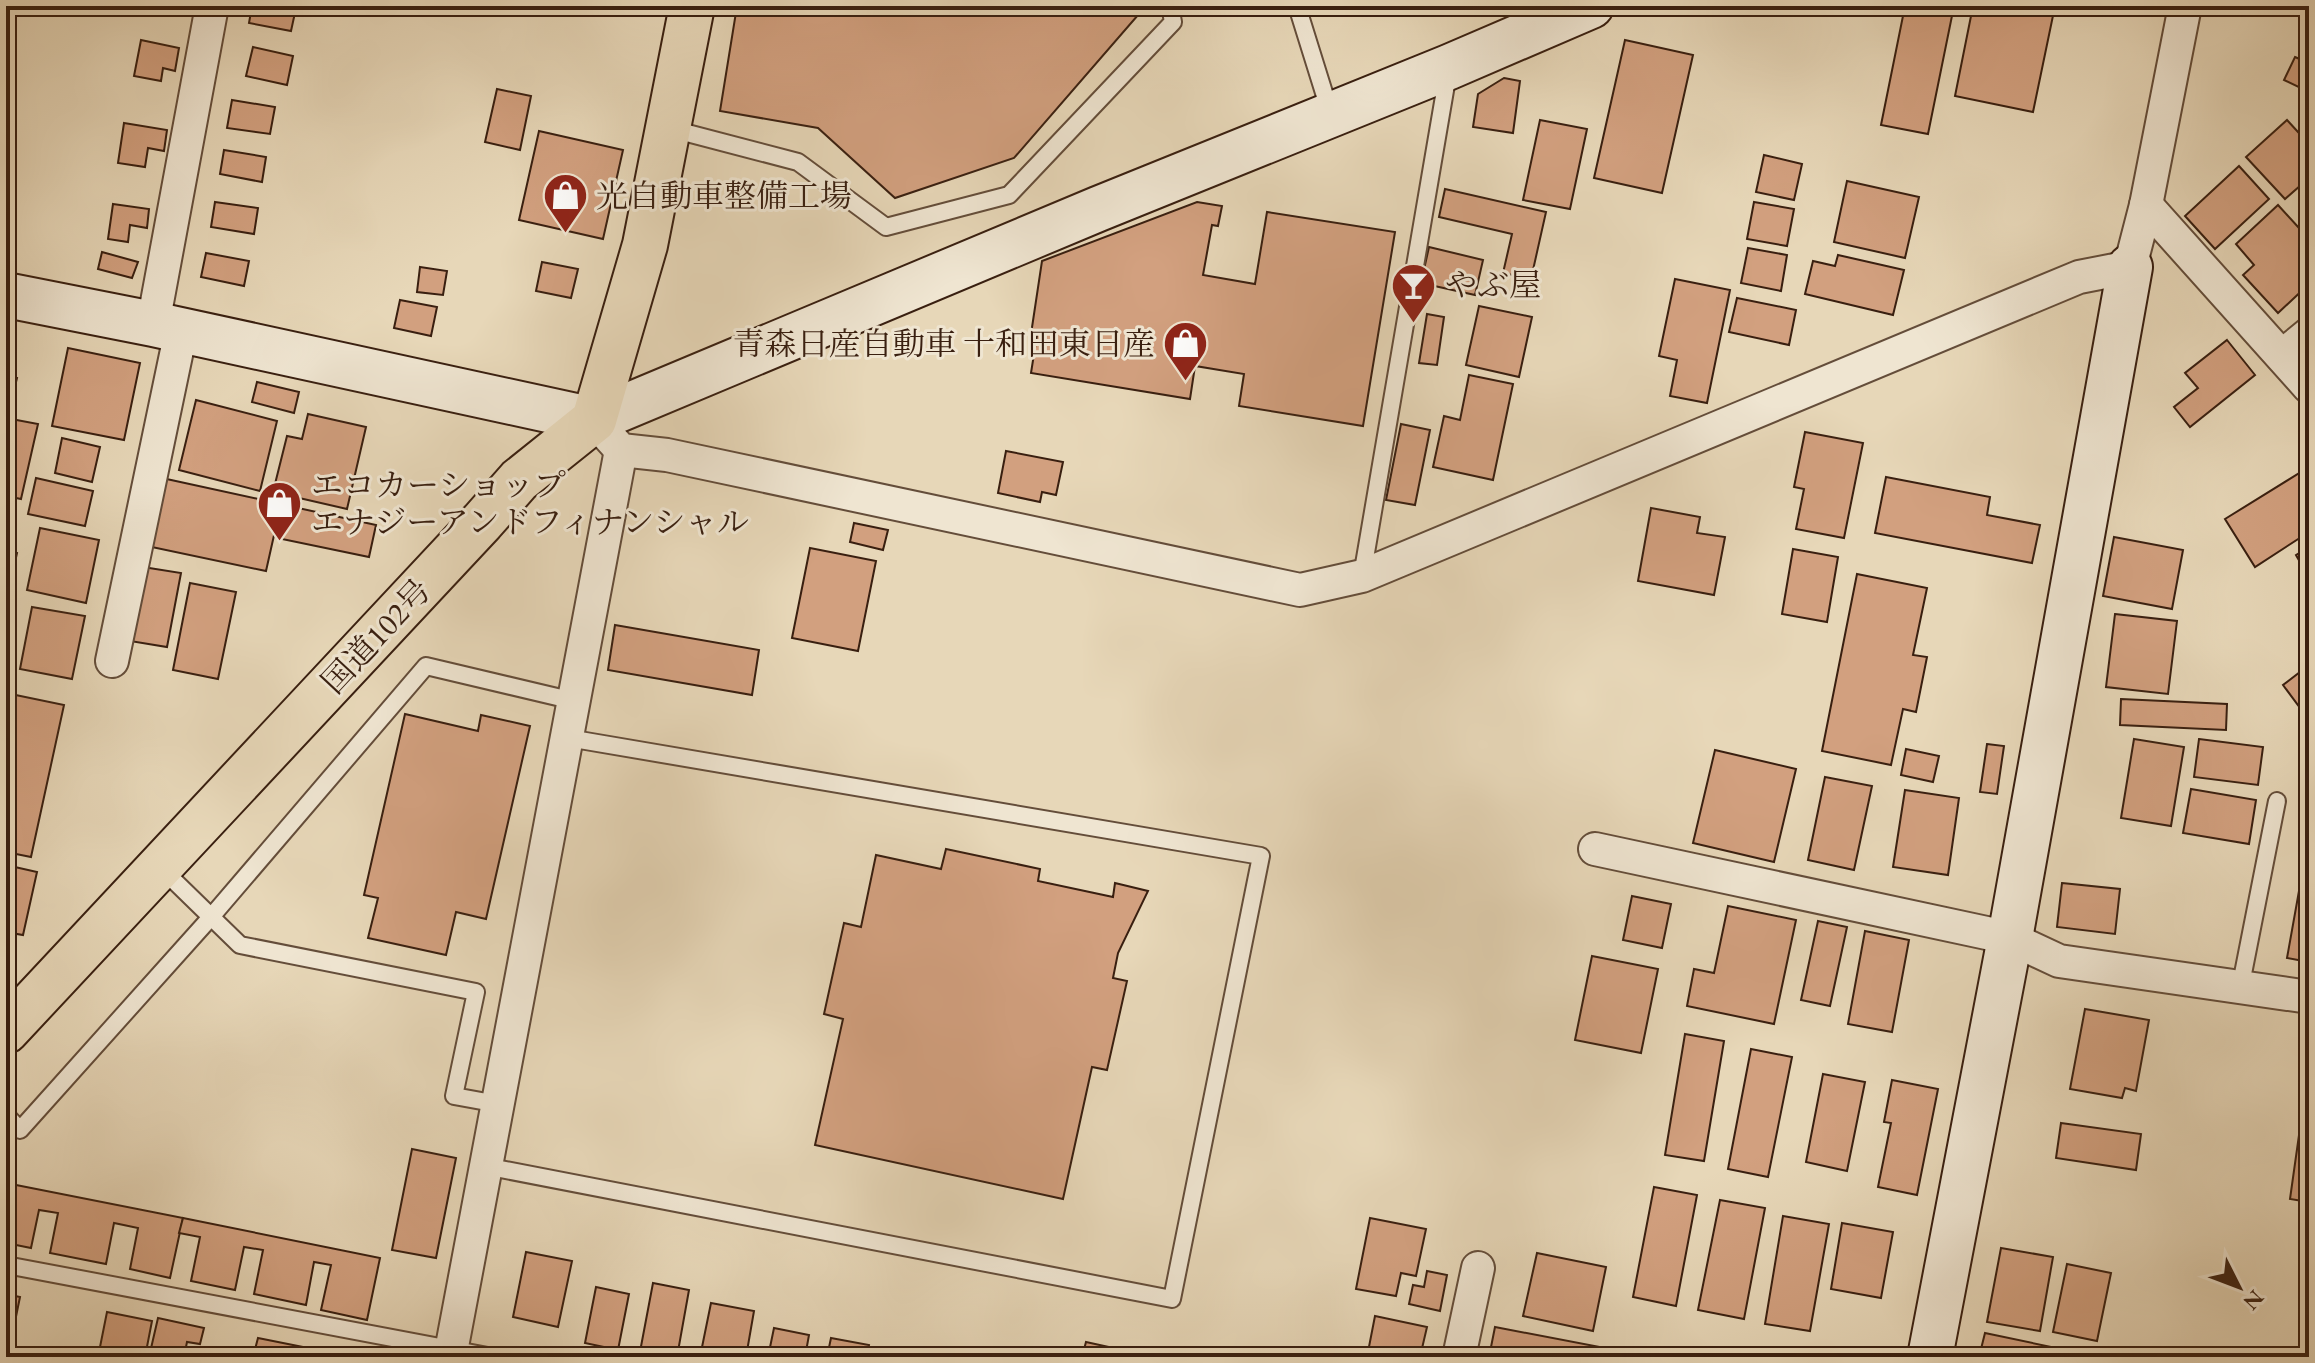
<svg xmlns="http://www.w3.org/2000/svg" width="2315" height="1363" font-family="'EB Garamond','Noto Serif JP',serif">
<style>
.building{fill:#d2a07f;stroke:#391f10;stroke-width:2}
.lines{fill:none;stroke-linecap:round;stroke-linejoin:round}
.lane-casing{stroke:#644d3a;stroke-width:20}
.street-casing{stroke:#644d3a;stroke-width:36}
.secondary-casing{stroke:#391f10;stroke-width:48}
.highway-casing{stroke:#391f10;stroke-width:48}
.lane{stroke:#efe5d1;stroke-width:16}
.street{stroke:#efe5d1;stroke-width:32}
.secondary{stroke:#efe5d1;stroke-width:44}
.highway{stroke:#e7d7b8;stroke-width:44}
.labels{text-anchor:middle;stroke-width:6;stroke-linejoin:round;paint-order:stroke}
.poi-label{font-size:32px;fill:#391f10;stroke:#efe5d1;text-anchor:start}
.street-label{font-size:32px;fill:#391f10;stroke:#efe5d1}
</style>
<rect width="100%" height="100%" fill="#e7d7b8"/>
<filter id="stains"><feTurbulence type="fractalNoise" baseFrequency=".0025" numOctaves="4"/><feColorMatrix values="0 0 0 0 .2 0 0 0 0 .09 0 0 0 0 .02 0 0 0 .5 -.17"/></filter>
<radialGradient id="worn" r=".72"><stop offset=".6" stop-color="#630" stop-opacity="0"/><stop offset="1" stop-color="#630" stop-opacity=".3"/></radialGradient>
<!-- building -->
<g class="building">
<polygon points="252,6 296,8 291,31 249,23"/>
<polygon points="737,6 1144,6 1145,7 1014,158 895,198 818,128 720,111"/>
<polygon points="1905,6 1954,6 1928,134 1881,125"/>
<polygon points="1973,6 2055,6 2033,112 1955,96"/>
<polygon points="141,40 179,48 175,71 163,68 161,81 134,76"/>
<polygon points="1625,40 1693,55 1662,193 1594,178"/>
<polygon points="253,47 293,56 287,85 246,76"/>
<polygon points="2295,57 2309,63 2309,92 2284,80"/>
<polygon points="1504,78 1520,81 1513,133 1473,127 1478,94"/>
<polygon points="497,89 531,96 520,150 485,142"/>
<polygon points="232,100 275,107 270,134 227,128"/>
<polygon points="1540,120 1587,129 1570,209 1523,200"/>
<polygon points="2287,120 2309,144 2309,178 2285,199 2246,157"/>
<polygon points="124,123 167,130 164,151 148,148 145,167 118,163"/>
<polygon points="539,131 623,150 603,239 519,220"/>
<polygon points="224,150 266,157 262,182 220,174"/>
<polygon points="1764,155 1802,164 1794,200 1756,192"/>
<polygon points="2239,166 2269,199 2215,249 2185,216"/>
<polygon points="1847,181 1919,197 1905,258 1834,242"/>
<polygon points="1445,189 1546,212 1531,279 1503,273 1512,234 1439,217"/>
<polygon points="215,202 258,208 254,234 211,227"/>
<polygon points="1197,202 1222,206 1218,226 1212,225 1203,275 1255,284 1267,212 1395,232 1363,426 1239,406 1244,374 1195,366 1190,399 1031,373 1037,335 1031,334 1042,261"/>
<polygon points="1754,202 1794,209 1787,246 1747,239"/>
<polygon points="113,204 149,209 147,228 130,225 128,242 108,239"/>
<polygon points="2278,205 2309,239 2309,284 2278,313 2243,275 2254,265 2236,244"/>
<polygon points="1429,247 1483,260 1475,295 1421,283"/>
<polygon points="1748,248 1787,255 1781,291 1741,283"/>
<polygon points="102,252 138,262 132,278 98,269"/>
<polygon points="206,253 249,261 244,286 201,277"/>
<polygon points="1838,255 1904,270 1893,315 1805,294 1813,261 1835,266"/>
<polygon points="542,262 578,269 571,298 536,291"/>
<polygon points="420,267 447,271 443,295 417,292"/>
<polygon points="1675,279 1730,290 1707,403 1670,396 1677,360 1659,356"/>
<polygon points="1737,298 1796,310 1789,345 1729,332"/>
<polygon points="400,300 437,307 431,336 394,328"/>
<polygon points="1479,306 1532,317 1519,377 1466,365"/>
<polygon points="1427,314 1444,317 1437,365 1419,363"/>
<polygon points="2227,340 2255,375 2190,427 2174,407 2198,388 2185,373"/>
<polygon points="68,348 140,363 124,440 52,426"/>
<polygon points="6,375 17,378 10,407 6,406"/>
<polygon points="1469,375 1513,384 1493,480 1433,467 1444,416 1460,420"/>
<polygon points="257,382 299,392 294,413 252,402"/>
<polygon points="196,400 277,421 260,491 179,470"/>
<polygon points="308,414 366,427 347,509 273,492 287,436 302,439"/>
<polygon points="6,418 38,424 21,499 6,496"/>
<polygon points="1401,424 1430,430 1415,505 1386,500"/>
<polygon points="1805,432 1863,443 1844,538 1796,529 1804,489 1794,487"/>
<polygon points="62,438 100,447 92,482 55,473"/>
<polygon points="1006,451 1063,462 1056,495 1042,492 1040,502 998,493"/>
<polygon points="2309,467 2309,532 2255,567 2225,519"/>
<polygon points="1886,477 1990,497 1987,515 2040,525 2032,563 1875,533"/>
<polygon points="36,478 93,491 85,526 28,514"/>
<polygon points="162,478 281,504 266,571 147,546"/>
<polygon points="289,506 376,525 369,557 282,539"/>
<polygon points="1651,508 1700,517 1697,533 1725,537 1714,595 1638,581"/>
<polygon points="854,523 888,530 883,550 850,542"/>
<polygon points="40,528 99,540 86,603 27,590"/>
<polygon points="2114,537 2183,550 2172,609 2103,596"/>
<polygon points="2309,547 2309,578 2296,555"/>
<polygon points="810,548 876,561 858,651 792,638"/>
<polygon points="1793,549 1838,557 1827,622 1782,614"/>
<polygon points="6,550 17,553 9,590 6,589"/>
<polygon points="143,567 181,573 167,647 130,641"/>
<polygon points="1857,574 1927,588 1913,655 1927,657 1916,712 1903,709 1891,765 1822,751"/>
<polygon points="190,583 236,592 218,679 173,670"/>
<polygon points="32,607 85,616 72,679 20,669"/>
<polygon points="2115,614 2177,621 2168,694 2106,687"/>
<polygon points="615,625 759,650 752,695 608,670"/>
<polygon points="2309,665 2309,720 2283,685"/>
<polygon points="6,693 64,705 31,857 6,852"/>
<polygon points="2121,699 2227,704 2226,730 2120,725"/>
<polygon points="405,714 478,731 481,715 530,726 486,919 456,912 446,955 368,938 378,898 364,895"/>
<polygon points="2134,739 2184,747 2171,826 2121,818"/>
<polygon points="2199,739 2263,747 2258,785 2194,777"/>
<polygon points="1987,744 2004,746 1997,794 1980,792"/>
<polygon points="1906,749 1939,756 1933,782 1901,775"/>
<polygon points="1715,750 1796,769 1774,862 1693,843"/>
<polygon points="1825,777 1872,786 1854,870 1808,860"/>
<polygon points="2191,789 2256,800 2249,844 2183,833"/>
<polygon points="1905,790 1959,798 1948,875 1893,867"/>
<polygon points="2309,835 2309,962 2287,958"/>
<polygon points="946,849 1040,869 1038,881 1113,897 1115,883 1148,891 1118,953 1113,978 1127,981 1107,1070 1092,1067 1063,1199 815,1145 843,1019 824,1014 844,923 861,927 876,855 941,869"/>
<polygon points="6,865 37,872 23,935 11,933 6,954"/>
<polygon points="2062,883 2120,889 2115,934 2057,927"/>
<polygon points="1632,896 1671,904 1662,948 1623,940"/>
<polygon points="1728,906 1796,920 1774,1024 1687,1006 1694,969 1714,973"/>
<polygon points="1818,921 1847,927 1830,1006 1801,1000"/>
<polygon points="1865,931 1909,940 1892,1032 1848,1024"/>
<polygon points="1592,956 1658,969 1641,1053 1575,1040"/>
<polygon points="2085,1009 2149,1020 2136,1091 2125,1088 2122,1098 2070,1089"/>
<polygon points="1685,1034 1724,1041 1704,1161 1665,1155"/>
<polygon points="1751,1049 1792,1057 1768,1177 1728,1169"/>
<polygon points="2309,1073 2309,1109 2303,1108"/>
<polygon points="1823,1074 1865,1082 1847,1171 1806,1162"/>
<polygon points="1892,1080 1938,1089 1917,1195 1878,1187 1891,1123 1884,1122"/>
<polygon points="2061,1123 2141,1134 2136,1170 2056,1158"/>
<polygon points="2299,1135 2309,1136 2309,1202 2290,1199"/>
<polygon points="412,1149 456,1158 436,1258 392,1250"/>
<polygon points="6,1183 183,1218 170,1278 130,1269 138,1228 114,1223 106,1264 50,1253 58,1213 39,1210 31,1248 6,1243"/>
<polygon points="1654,1187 1697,1195 1676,1306 1633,1297"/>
<polygon points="1720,1200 1765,1208 1744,1319 1698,1310"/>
<polygon points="1783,1216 1829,1224 1810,1331 1765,1324"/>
<polygon points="183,1218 380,1258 367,1320 321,1310 331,1265 314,1262 306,1305 254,1294 263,1250 244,1247 235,1290 191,1281 200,1237 179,1233"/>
<polygon points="1370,1218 1426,1229 1416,1276 1401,1273 1396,1296 1356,1289"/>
<polygon points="1842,1223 1893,1232 1881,1298 1831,1289"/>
<polygon points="2001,1248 2053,1257 2040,1331 1987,1322"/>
<polygon points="526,1252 572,1261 558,1327 513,1317"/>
<polygon points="1537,1253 1606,1267 1593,1331 1523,1316"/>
<polygon points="2067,1264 2111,1273 2097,1341 2053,1332"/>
<polygon points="1427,1271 1447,1275 1440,1311 1409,1304 1413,1285 1424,1287"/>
<polygon points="653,1283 689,1290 677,1357 639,1357"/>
<polygon points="596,1287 629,1294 618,1350 585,1343"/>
<polygon points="6,1294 20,1297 10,1346 6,1345"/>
<polygon points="711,1303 754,1311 746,1357 700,1357"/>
<polygon points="107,1312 152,1321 145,1357 98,1357"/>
<polygon points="1375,1316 1427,1327 1420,1357 1367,1357"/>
<polygon points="158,1318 204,1328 200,1344 187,1342 184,1357 149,1357"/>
<polygon points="1495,1327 1605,1348 1603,1357 1489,1357"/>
<polygon points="774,1328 809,1335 805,1357 768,1357"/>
<polygon points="1985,1333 2056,1348 2054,1357 1979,1357"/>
<polygon points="258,1338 353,1357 253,1357"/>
<polygon points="831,1338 869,1345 867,1357 827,1357"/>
<polygon points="1086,1342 1141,1354 1141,1357 1082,1357"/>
</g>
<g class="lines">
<defs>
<g id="lane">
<polyline points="1297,6 1330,112"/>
<polyline points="668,128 798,162 886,227 1009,195 1173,22 1170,6"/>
<polyline points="1362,576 1448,73"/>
<polyline points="161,868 240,945 476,992 454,1096 498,1104"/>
<polyline points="2240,989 2277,801"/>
<polyline points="6,1115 20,1130 211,917 426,666 574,701"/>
<polyline points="485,1166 1172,1299 1261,856 568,738"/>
<polyline points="6,1265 493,1357"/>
</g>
<g id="street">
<polyline points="2146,205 2309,387"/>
<polyline points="153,324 212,6"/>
<polyline points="2282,356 2309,334"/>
<polyline points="594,420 621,450 667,455 1300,590 1362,576 2079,277 2130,267 2146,205 2185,6"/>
<polyline points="112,661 181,331"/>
<polyline points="1595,849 2010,938 2059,961 2309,997"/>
<polyline points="450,1357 621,450"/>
<polyline points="1459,1357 1478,1268"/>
</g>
<g id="secondary">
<polyline points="6,295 153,324 594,420 1098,209 1449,67 1591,6"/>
<polyline points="1930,1357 2010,938 2130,267"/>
</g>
<polyline id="highway" points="6,1031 482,522 519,480 594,420 645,245 692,6"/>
</defs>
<!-- lane casing -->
<use href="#lane" class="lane-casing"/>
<!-- street casing -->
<use href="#street" class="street-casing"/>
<!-- secondary casing -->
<use href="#secondary" class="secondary-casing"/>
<!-- highway casing -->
<use href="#highway" class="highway-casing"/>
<!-- lane -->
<use href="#lane" class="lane"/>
<!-- street -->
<use href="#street" class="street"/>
<!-- secondary -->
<use href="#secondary" class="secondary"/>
<!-- highway -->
<use href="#highway" class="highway"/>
</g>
<!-- icons -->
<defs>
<symbol id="shop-pin" viewBox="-11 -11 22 30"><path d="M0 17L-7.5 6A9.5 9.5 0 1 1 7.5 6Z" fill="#8f2418" stroke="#efe5d1"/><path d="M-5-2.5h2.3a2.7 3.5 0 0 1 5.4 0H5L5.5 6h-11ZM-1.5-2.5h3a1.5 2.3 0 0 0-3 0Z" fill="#fff"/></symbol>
<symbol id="bar-pin" viewBox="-11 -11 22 30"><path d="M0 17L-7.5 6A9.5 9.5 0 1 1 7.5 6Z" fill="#8f2418" stroke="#efe5d1"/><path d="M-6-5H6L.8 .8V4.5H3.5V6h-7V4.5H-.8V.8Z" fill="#fff"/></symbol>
</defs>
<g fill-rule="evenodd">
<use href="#shop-pin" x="540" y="170" width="51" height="69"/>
<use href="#bar-pin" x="1388" y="260" width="51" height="69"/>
<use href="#shop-pin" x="1160" y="318" width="51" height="69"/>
<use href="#shop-pin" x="254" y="478" width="51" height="69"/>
</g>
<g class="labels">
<!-- poi labels -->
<g class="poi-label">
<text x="596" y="207">光自動車整備工場</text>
<text x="1445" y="296">やぶ屋</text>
<text x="1155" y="355" text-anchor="end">青森日産自動車 十和田東日産</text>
<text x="311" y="496">エコカーショップ<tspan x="311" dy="37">エナジーアンドフィナンシャル</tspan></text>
</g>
<!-- street labels -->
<g class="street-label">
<text transform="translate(376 636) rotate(-47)" y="11">国道102号</text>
</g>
</g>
<!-- margin -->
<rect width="2315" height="1363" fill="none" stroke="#e7d7b8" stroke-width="32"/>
<rect x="8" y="8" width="2299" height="1347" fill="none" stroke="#391f10" stroke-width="4"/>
<rect x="16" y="16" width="2283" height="1331" fill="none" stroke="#391f10" stroke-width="2"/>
<!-- north arrow -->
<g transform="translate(2239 1287) rotate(132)" stroke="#efe5d1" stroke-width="6" paint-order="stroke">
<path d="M0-6L14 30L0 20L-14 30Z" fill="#391f10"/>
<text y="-12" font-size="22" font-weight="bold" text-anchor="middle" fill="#391f10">N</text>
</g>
<rect width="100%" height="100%" filter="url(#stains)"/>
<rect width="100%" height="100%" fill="url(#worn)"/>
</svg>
